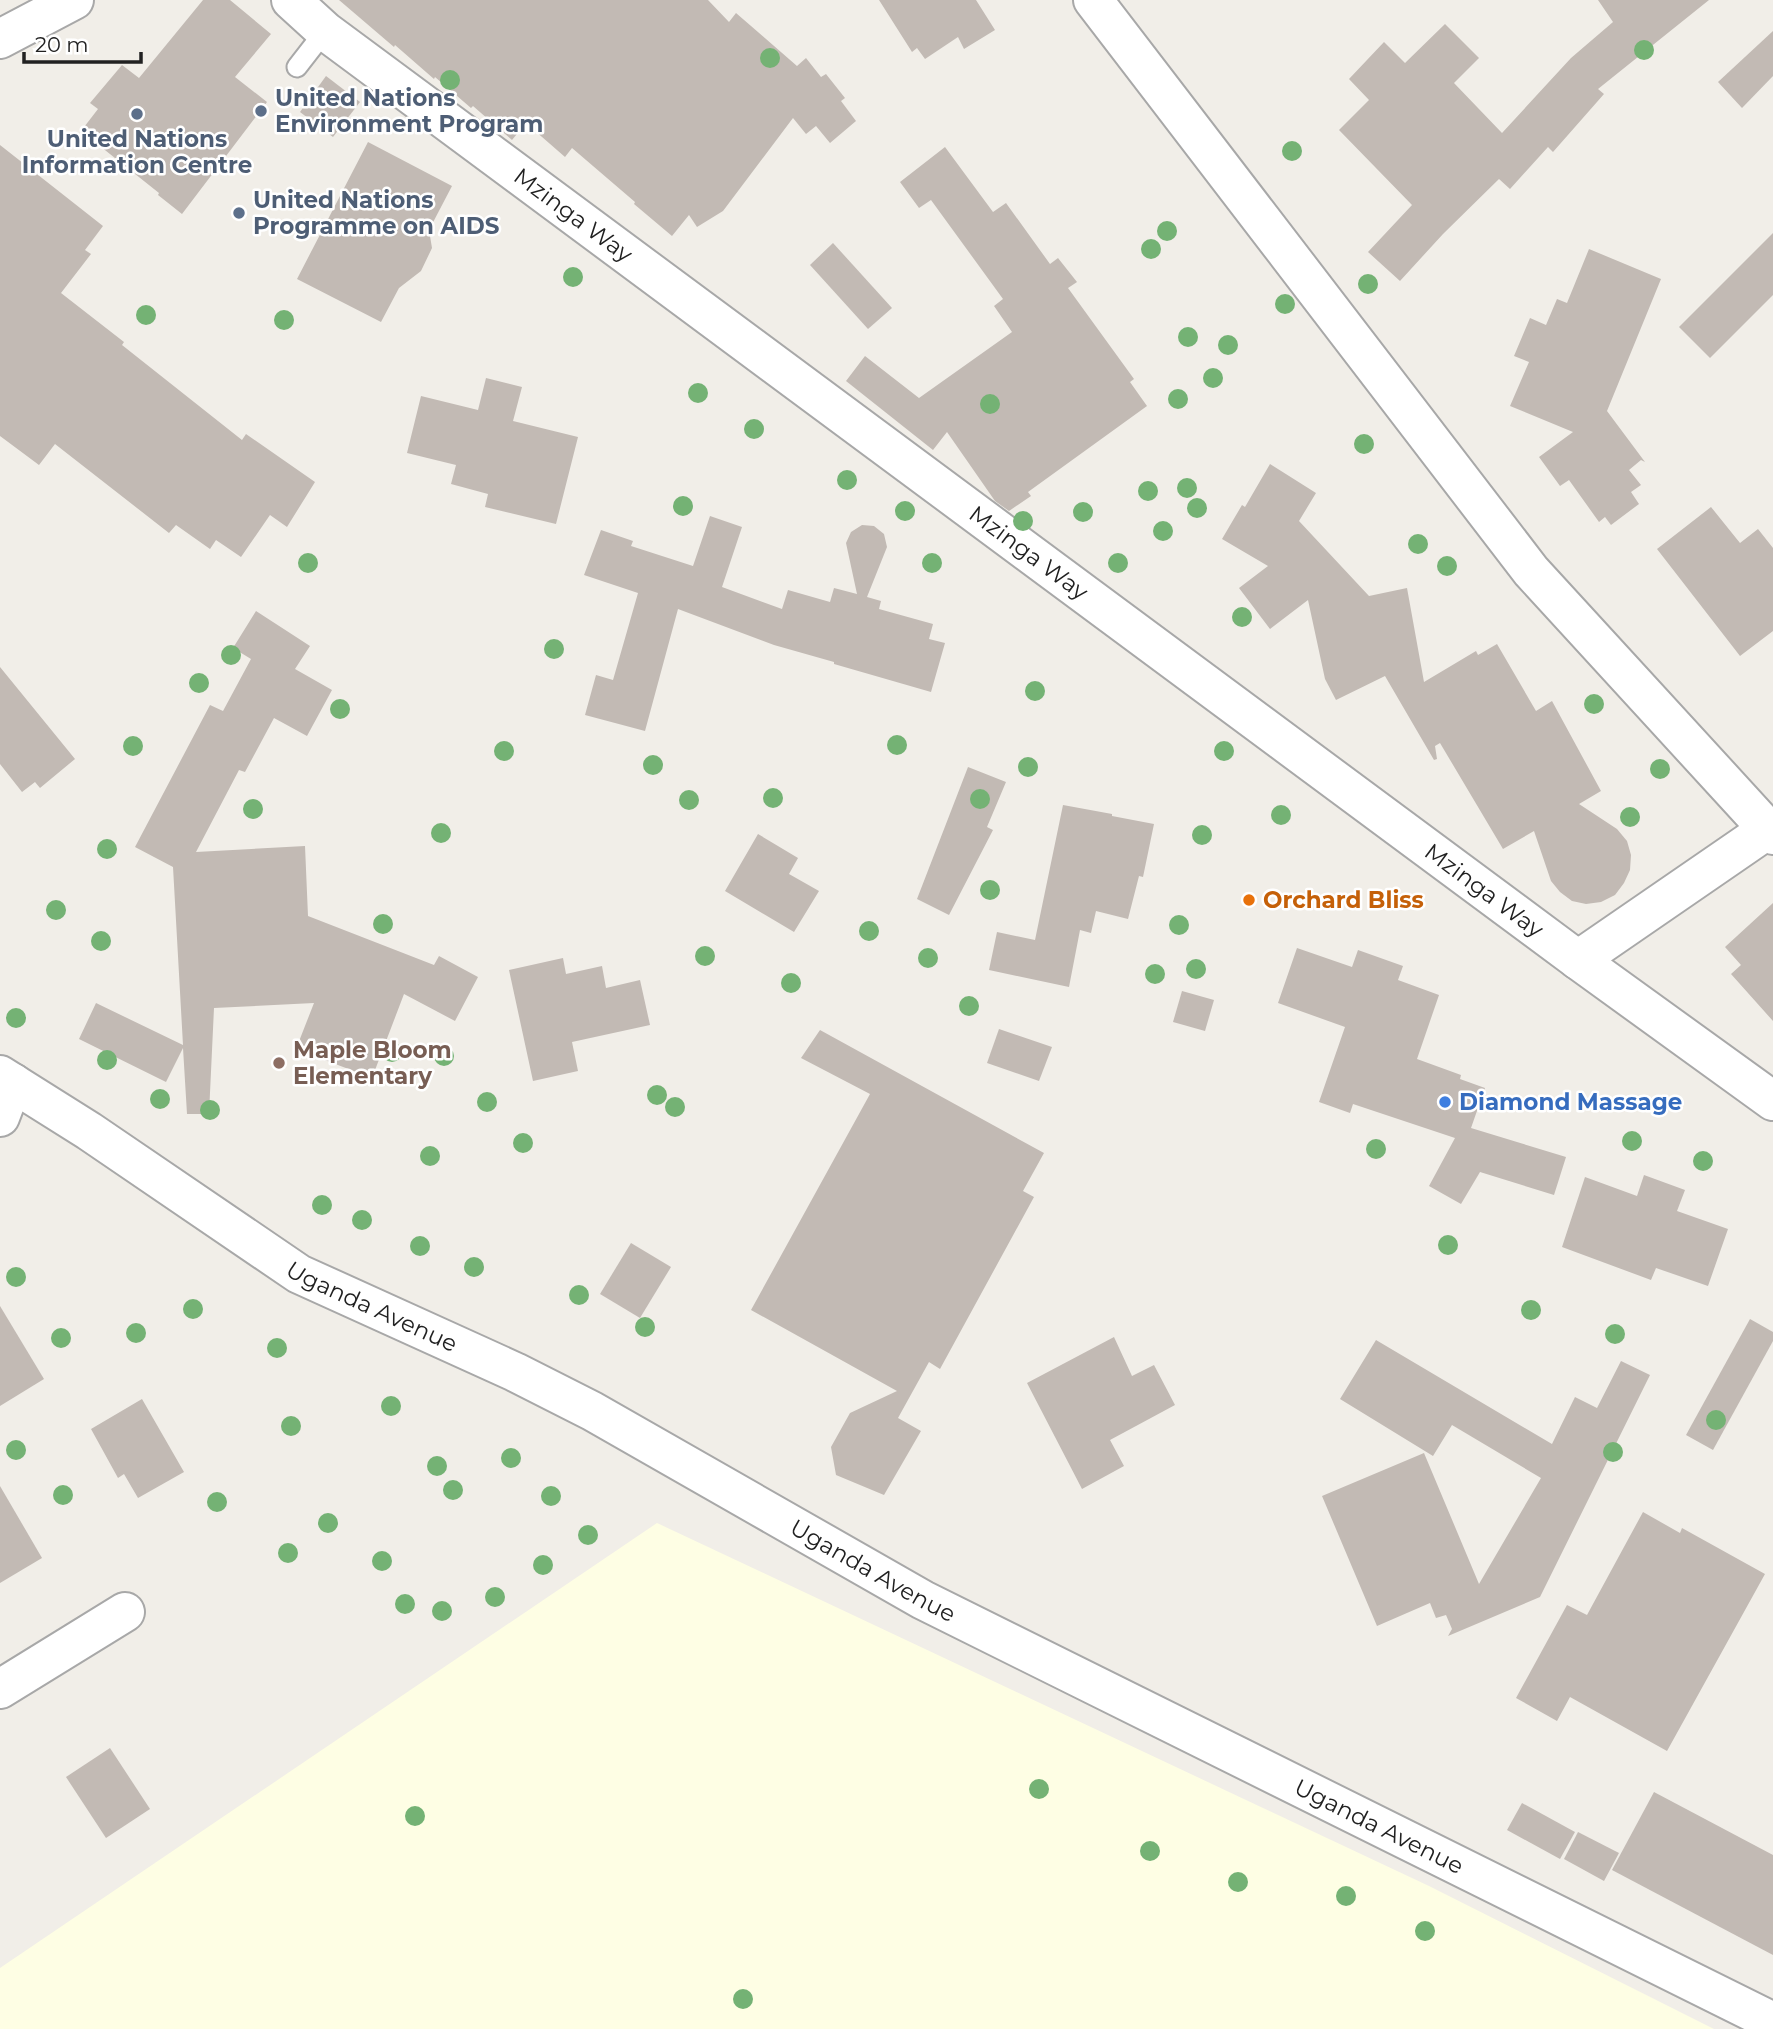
<svg xmlns="http://www.w3.org/2000/svg" width="1773" height="2029" font-family="Montserrat,sans-serif">
<style>
.education{fill:#fefee4}
.building{fill:#c2bab4}
.lines{fill:none;stroke-linecap:round;stroke-linejoin:round}
.lane-casing{stroke:#a8a8a8;stroke-width:23}
.street-casing{stroke:#a8a8a8;stroke-width:42}
.lane{stroke:#fff;stroke-width:19}
.street{stroke:#fff;stroke-width:38}
.tree{fill:#74b274}
.service-dot{fill:#5c6f8a;stroke:#fff;stroke-width:2.5}
.food-dot{fill:#e8710a;stroke:#fff;stroke-width:2.5}
.education-dot{fill:#8d6e63;stroke:#fff;stroke-width:2.5}
.shop-dot{fill:#3f7fe0;stroke:#fff;stroke-width:2.5}
.labels{text-anchor:middle;stroke-width:5;stroke-linejoin:round;paint-order:stroke}
.service-label{font-size:23px;font-weight:bold;fill:#4e5e75;stroke:#fff;text-anchor:start}
.street-label{font-size:23px;fill:#212121;stroke:#fff}
.food-label{font-size:23px;font-weight:bold;fill:#c56008;stroke:#fff;text-anchor:start}
.education-label{font-size:23px;font-weight:bold;fill:#785e54;stroke:#fff;text-anchor:start}
.shop-label{font-size:23px;font-weight:bold;fill:#366cbe;stroke:#fff;text-anchor:start}
</style>
<rect width="100%" height="100%" fill="#f1eee8"/>
<!-- education -->
<polygon class="education" points="657,1523 1429,1886 1714,2029 0,2029 0,1968"/>
<!-- building -->
<g class="building">
<polygon points="203,0 230,0 271,34 235,77 267,102 182,214 158,195 159,193 81,131 98,109 90,103 122,65 139,78"/>
<polygon points="339,0 708,0 729,22 736,13 797,66 806,58 821,77 826,74 845,98 841,101 856,121 830,143 816,126 806,134 793,118 723,211 697,227 689,215 672,236 634,204 635,202 572,148 565,157 526,123 512,140 473,106 471,108 435,77 434,79 395,45 394,47"/>
<polygon points="879,0 976,0 995,30 964,49 958,37 925,59 917,48 912,52"/>
<polygon points="1598,0 1709,0 1598,89 1604,94 1553,152 1548,147 1510,189 1499,179 1443,234 1400,281 1368,252 1412,205 1339,130 1369,100 1349,79 1384,42 1405,63 1445,24 1479,58 1454,83 1502,133 1571,58 1613,22"/>
<polygon points="1773,31 1773,76 1742,108 1718,82"/>
<polygon points="326,76 360,102 333,137 300,112"/>
<polygon points="368,142 452,186 429,230 432,248 421,271 399,288 381,322 297,279"/>
<polygon points="0,145 103,226 85,250 91,254 61,293 124,342 122,345 242,440 246,434 315,482 287,527 270,515 241,557 216,540 210,549 176,525 169,533 55,444 39,465 0,436"/>
<polygon points="945,147 993,212 1006,203 1050,264 1058,258 1077,282 1068,288 1134,379 1130,382 1147,406 1028,492 1031,496 1009,511 995,501 947,432 933,450 846,381 865,356 919,398 1012,332 994,306 1003,299 931,200 919,208 900,182"/>
<polygon points="1773,233 1773,295 1710,358 1679,327"/>
<polygon points="833,243 892,308 868,329 810,265"/>
<polygon points="1589,249 1661,279 1607,411 1645,462 1641,460 1629,470 1641,485 1631,492 1639,504 1611,525 1605,517 1599,522 1569,480 1560,486 1539,457 1573,432 1510,406 1529,362 1514,356 1530,318 1546,325 1557,299 1567,303"/>
<polygon points="486,378 522,387 513,421 578,437 556,524 485,507 488,494 451,484 456,465 407,453 421,396 478,410"/>
<polygon points="1270,464 1316,493 1299,521 1369,596 1407,588 1424,682 1476,651 1478,655 1497,644 1536,711 1552,701 1601,791 1579,804 1617,829 1627,841 1631,855 1630,870 1624,883 1615,895 1601,902 1586,904 1572,901 1560,892 1551,881 1534,831 1503,849 1440,743 1435,746 1437,759 1434,760 1385,676 1336,700 1325,679 1308,600 1270,629 1239,588 1268,566 1222,539 1242,505 1245,507"/>
<polygon points="1711,507 1740,543 1758,529 1773,548 1773,631 1740,656 1657,549"/>
<polygon points="710,516 742,527 722,587 782,609 788,590 830,602 834,588 857,594 846,543 851,532 862,525 874,526 884,534 887,547 867,597 881,601 879,609 933,624 929,639 945,643 931,692 834,664 834,662 774,645 678,609 645,731 585,715 596,675 613,680 638,593 584,575 601,530 633,541 631,546 693,566"/>
<polygon points="256,611 310,646 295,669 332,690 307,736 274,718 245,772 239,770 196,852 305,846 308,916 434,965 439,956 478,977 455,1021 404,994 372,1078 296,1049 314,1003 214,1008 209,1114 187,1114 183,1048 166,1082 79,1039 96,1003 183,1045 173,867 135,847 210,705 223,711 251,659 233,648"/>
<polygon points="0,667 75,759 40,788 35,782 22,792 0,764"/>
<polygon points="968,767 1006,782 987,827 993,830 949,915 917,899"/>
<polygon points="1063,805 1112,814 1112,816 1154,824 1143,877 1139,876 1128,919 1096,911 1091,933 1080,930 1069,987 989,970 997,932 1035,940"/>
<polygon points="758,834 798,858 789,874 819,891 794,932 725,891"/>
<polygon points="1773,903 1773,1021 1731,974 1741,965 1725,947"/>
<polygon points="1297,948 1352,967 1358,950 1403,966 1398,980 1439,995 1417,1059 1461,1075 1460,1079 1485,1088 1471,1128 1566,1157 1554,1195 1480,1172 1461,1204 1429,1186 1455,1138 1353,1104 1350,1113 1319,1102 1345,1027 1278,1003"/>
<polygon points="563,958 566,974 602,966 606,988 640,980 650,1025 572,1042 578,1071 533,1081 509,970"/>
<polygon points="1182,991 1214,1000 1205,1031 1173,1022"/>
<polygon points="999,1029 1052,1047 1039,1081 987,1063"/>
<polygon points="820,1030 1044,1153 1023,1191 1034,1197 940,1369 929,1362 898,1418 921,1431 884,1495 836,1475 831,1447 850,1413 897,1391 751,1310 870,1094 801,1058"/>
<polygon points="1644,1175 1685,1190 1677,1211 1728,1229 1708,1286 1656,1268 1651,1280 1562,1247 1585,1177 1637,1196"/>
<polygon points="631,1243 671,1267 640,1318 600,1294"/>
<polygon points="0,1306 44,1379 0,1406"/>
<polygon points="1750,1319 1773,1332 1773,1341 1713,1450 1686,1435"/>
<polygon points="1114,1337 1132,1376 1154,1365 1175,1405 1110,1440 1124,1466 1082,1489 1027,1383"/>
<polygon points="1376,1340 1552,1444 1575,1397 1597,1408 1621,1361 1650,1375 1540,1597 1448,1636 1452,1629 1446,1615 1436,1618 1430,1603 1377,1626 1322,1496 1424,1453 1479,1584 1541,1478 1452,1425 1433,1456 1340,1399"/>
<polygon points="142,1399 184,1472 138,1498 124,1474 118,1478 91,1429"/>
<polygon points="0,1486 42,1558 0,1583"/>
<polygon points="1643,1512 1680,1533 1682,1528 1765,1574 1667,1751 1570,1697 1557,1721 1516,1698 1567,1605 1587,1615"/>
<polygon points="110,1748 150,1809 106,1838 66,1777"/>
<polygon points="1654,1792 1773,1855 1773,1955 1612,1870"/>
<polygon points="1522,1803 1575,1832 1560,1859 1507,1830"/>
<polygon points="1578,1832 1619,1853 1604,1881 1564,1859"/>
</g>
<g class="lines">
<defs>
<polyline id="lane" points="297,67 325,31"/>
<g id="street">
<path id="s1" d="M291,0L325,31L1578,960L1773,1101"/>
<polyline points="1093,0 1531,571 1773,835"/>
<polyline points="0,39 74,0"/>
<polyline points="1578,960 1767,830"/>
<path id="s2" d="M0,1075L89,1131L299,1274L515,1372L592,1411L923,1600L1773,2022"/>
<polyline points="0,1117 13,1083"/>
<polyline points="0,1689 125,1612"/>
</g>
</defs>
<!-- lane casing -->
<use href="#lane" class="lane-casing"/>
<!-- street casing -->
<use href="#street" class="street-casing"/>
<!-- lane -->
<use href="#lane" class="lane"/>
<!-- street -->
<use href="#street" class="street"/>
</g>
<!-- trees -->
<g class="tree">
<circle cx="1644" cy="50" r="10"/>
<circle cx="770" cy="58" r="10"/>
<circle cx="450" cy="80" r="10"/>
<circle cx="1292" cy="151" r="10"/>
<circle cx="1167" cy="231" r="10"/>
<circle cx="1151" cy="249" r="10"/>
<circle cx="573" cy="277" r="10"/>
<circle cx="1368" cy="284" r="10"/>
<circle cx="1285" cy="304" r="10"/>
<circle cx="146" cy="315" r="10"/>
<circle cx="284" cy="320" r="10"/>
<circle cx="1188" cy="337" r="10"/>
<circle cx="1228" cy="345" r="10"/>
<circle cx="1213" cy="378" r="10"/>
<circle cx="698" cy="393" r="10"/>
<circle cx="1178" cy="399" r="10"/>
<circle cx="990" cy="404" r="10"/>
<circle cx="754" cy="429" r="10"/>
<circle cx="1364" cy="444" r="10"/>
<circle cx="847" cy="480" r="10"/>
<circle cx="1187" cy="488" r="10"/>
<circle cx="1148" cy="491" r="10"/>
<circle cx="683" cy="506" r="10"/>
<circle cx="1197" cy="508" r="10"/>
<circle cx="905" cy="511" r="10"/>
<circle cx="1083" cy="512" r="10"/>
<circle cx="1023" cy="521" r="10"/>
<circle cx="1163" cy="531" r="10"/>
<circle cx="1418" cy="544" r="10"/>
<circle cx="308" cy="563" r="10"/>
<circle cx="932" cy="563" r="10"/>
<circle cx="1118" cy="563" r="10"/>
<circle cx="1447" cy="566" r="10"/>
<circle cx="1242" cy="617" r="10"/>
<circle cx="554" cy="649" r="10"/>
<circle cx="231" cy="655" r="10"/>
<circle cx="199" cy="683" r="10"/>
<circle cx="1035" cy="691" r="10"/>
<circle cx="1594" cy="704" r="10"/>
<circle cx="340" cy="709" r="10"/>
<circle cx="897" cy="745" r="10"/>
<circle cx="133" cy="746" r="10"/>
<circle cx="504" cy="751" r="10"/>
<circle cx="1224" cy="751" r="10"/>
<circle cx="653" cy="765" r="10"/>
<circle cx="1028" cy="767" r="10"/>
<circle cx="1660" cy="769" r="10"/>
<circle cx="773" cy="798" r="10"/>
<circle cx="980" cy="799" r="10"/>
<circle cx="689" cy="800" r="10"/>
<circle cx="253" cy="809" r="10"/>
<circle cx="1281" cy="815" r="10"/>
<circle cx="1630" cy="817" r="10"/>
<circle cx="441" cy="833" r="10"/>
<circle cx="1202" cy="835" r="10"/>
<circle cx="107" cy="849" r="10"/>
<circle cx="990" cy="890" r="10"/>
<circle cx="56" cy="910" r="10"/>
<circle cx="383" cy="924" r="10"/>
<circle cx="1179" cy="925" r="10"/>
<circle cx="869" cy="931" r="10"/>
<circle cx="101" cy="941" r="10"/>
<circle cx="705" cy="956" r="10"/>
<circle cx="928" cy="958" r="10"/>
<circle cx="1196" cy="969" r="10"/>
<circle cx="1155" cy="974" r="10"/>
<circle cx="791" cy="983" r="10"/>
<circle cx="969" cy="1006" r="10"/>
<circle cx="16" cy="1018" r="10"/>
<circle cx="392" cy="1052" r="10"/>
<circle cx="444" cy="1056" r="10"/>
<circle cx="107" cy="1060" r="10"/>
<circle cx="657" cy="1095" r="10"/>
<circle cx="160" cy="1099" r="10"/>
<circle cx="487" cy="1102" r="10"/>
<circle cx="675" cy="1107" r="10"/>
<circle cx="210" cy="1110" r="10"/>
<circle cx="1632" cy="1141" r="10"/>
<circle cx="523" cy="1143" r="10"/>
<circle cx="1376" cy="1149" r="10"/>
<circle cx="430" cy="1156" r="10"/>
<circle cx="1703" cy="1161" r="10"/>
<circle cx="322" cy="1205" r="10"/>
<circle cx="362" cy="1220" r="10"/>
<circle cx="1448" cy="1245" r="10"/>
<circle cx="420" cy="1246" r="10"/>
<circle cx="474" cy="1267" r="10"/>
<circle cx="16" cy="1277" r="10"/>
<circle cx="579" cy="1295" r="10"/>
<circle cx="193" cy="1309" r="10"/>
<circle cx="1531" cy="1310" r="10"/>
<circle cx="645" cy="1327" r="10"/>
<circle cx="136" cy="1333" r="10"/>
<circle cx="1615" cy="1334" r="10"/>
<circle cx="61" cy="1338" r="10"/>
<circle cx="277" cy="1348" r="10"/>
<circle cx="391" cy="1406" r="10"/>
<circle cx="1716" cy="1420" r="10"/>
<circle cx="291" cy="1426" r="10"/>
<circle cx="16" cy="1450" r="10"/>
<circle cx="1613" cy="1452" r="10"/>
<circle cx="511" cy="1458" r="10"/>
<circle cx="437" cy="1466" r="10"/>
<circle cx="453" cy="1490" r="10"/>
<circle cx="63" cy="1495" r="10"/>
<circle cx="551" cy="1496" r="10"/>
<circle cx="217" cy="1502" r="10"/>
<circle cx="328" cy="1523" r="10"/>
<circle cx="588" cy="1535" r="10"/>
<circle cx="288" cy="1553" r="10"/>
<circle cx="382" cy="1561" r="10"/>
<circle cx="543" cy="1565" r="10"/>
<circle cx="495" cy="1597" r="10"/>
<circle cx="405" cy="1604" r="10"/>
<circle cx="442" cy="1611" r="10"/>
<circle cx="1039" cy="1789" r="10"/>
<circle cx="415" cy="1816" r="10"/>
<circle cx="1150" cy="1851" r="10"/>
<circle cx="1238" cy="1882" r="10"/>
<circle cx="1346" cy="1896" r="10"/>
<circle cx="1425" cy="1931" r="10"/>
<circle cx="743" cy="1999" r="10"/>
</g>
<!-- markers -->
<g class="service-dot">
<circle cx="261" cy="111" r="7"/>
<circle cx="137" cy="114" r="7"/>
<circle cx="239" cy="213" r="7"/>
</g>
<circle class="food-dot" cx="1249" cy="900" r="7"/>
<circle class="education-dot" cx="279" cy="1063" r="7"/>
<circle class="shop-dot" cx="1445" cy="1102" r="7"/>
<g class="labels">
<!-- service labels -->
<g class="service-label">
<text x="275" y="106">United Nations<tspan x="275" dy="26">Environment Program</tspan></text>
<text x="137" y="147" text-anchor="middle">United Nations<tspan x="137" dy="26">Information Centre</tspan></text>
<text x="253" y="208">United Nations<tspan x="253" dy="26">Programme on AIDS</tspan></text>
</g>
<!-- street labels -->
<g class="street-label">
<text dy="8" stroke="none"><textPath href="#s1" startOffset="355">Mzinga Way</textPath></text>
<text dy="8" stroke="none"><textPath href="#s1" startOffset="922">Mzinga Way</textPath></text>
<text dy="8" stroke="none"><textPath href="#s1" startOffset="1489">Mzinga Way</textPath></text>
<text dy="8" stroke="none"><textPath href="#s2" startOffset="439">Uganda Avenue</textPath></text>
<text dy="8" stroke="none"><textPath href="#s2" startOffset="1006">Uganda Avenue</textPath></text>
<text dy="8" stroke="none"><textPath href="#s2" startOffset="1573">Uganda Avenue</textPath></text>
</g>
<!-- food labels -->
<g class="food-label">
<text x="1263" y="908">Orchard Bliss</text>
</g>
<!-- education labels -->
<g class="education-label">
<text x="293" y="1058">Maple Bloom<tspan x="293" dy="26">Elementary</tspan></text>
</g>
<!-- shop labels -->
<g class="shop-label">
<text x="1459" y="1110">Diamond Massage</text>
</g>
</g>
<!-- scale -->
<path d="M24 52v10h117v-10" fill="none" stroke="#212121" stroke-width="3.5"/>
<text x="35" y="52" font-size="21" fill="#212121" stroke="#ffffff" stroke-width="5" paint-order="stroke">20 m</text>
</svg>
